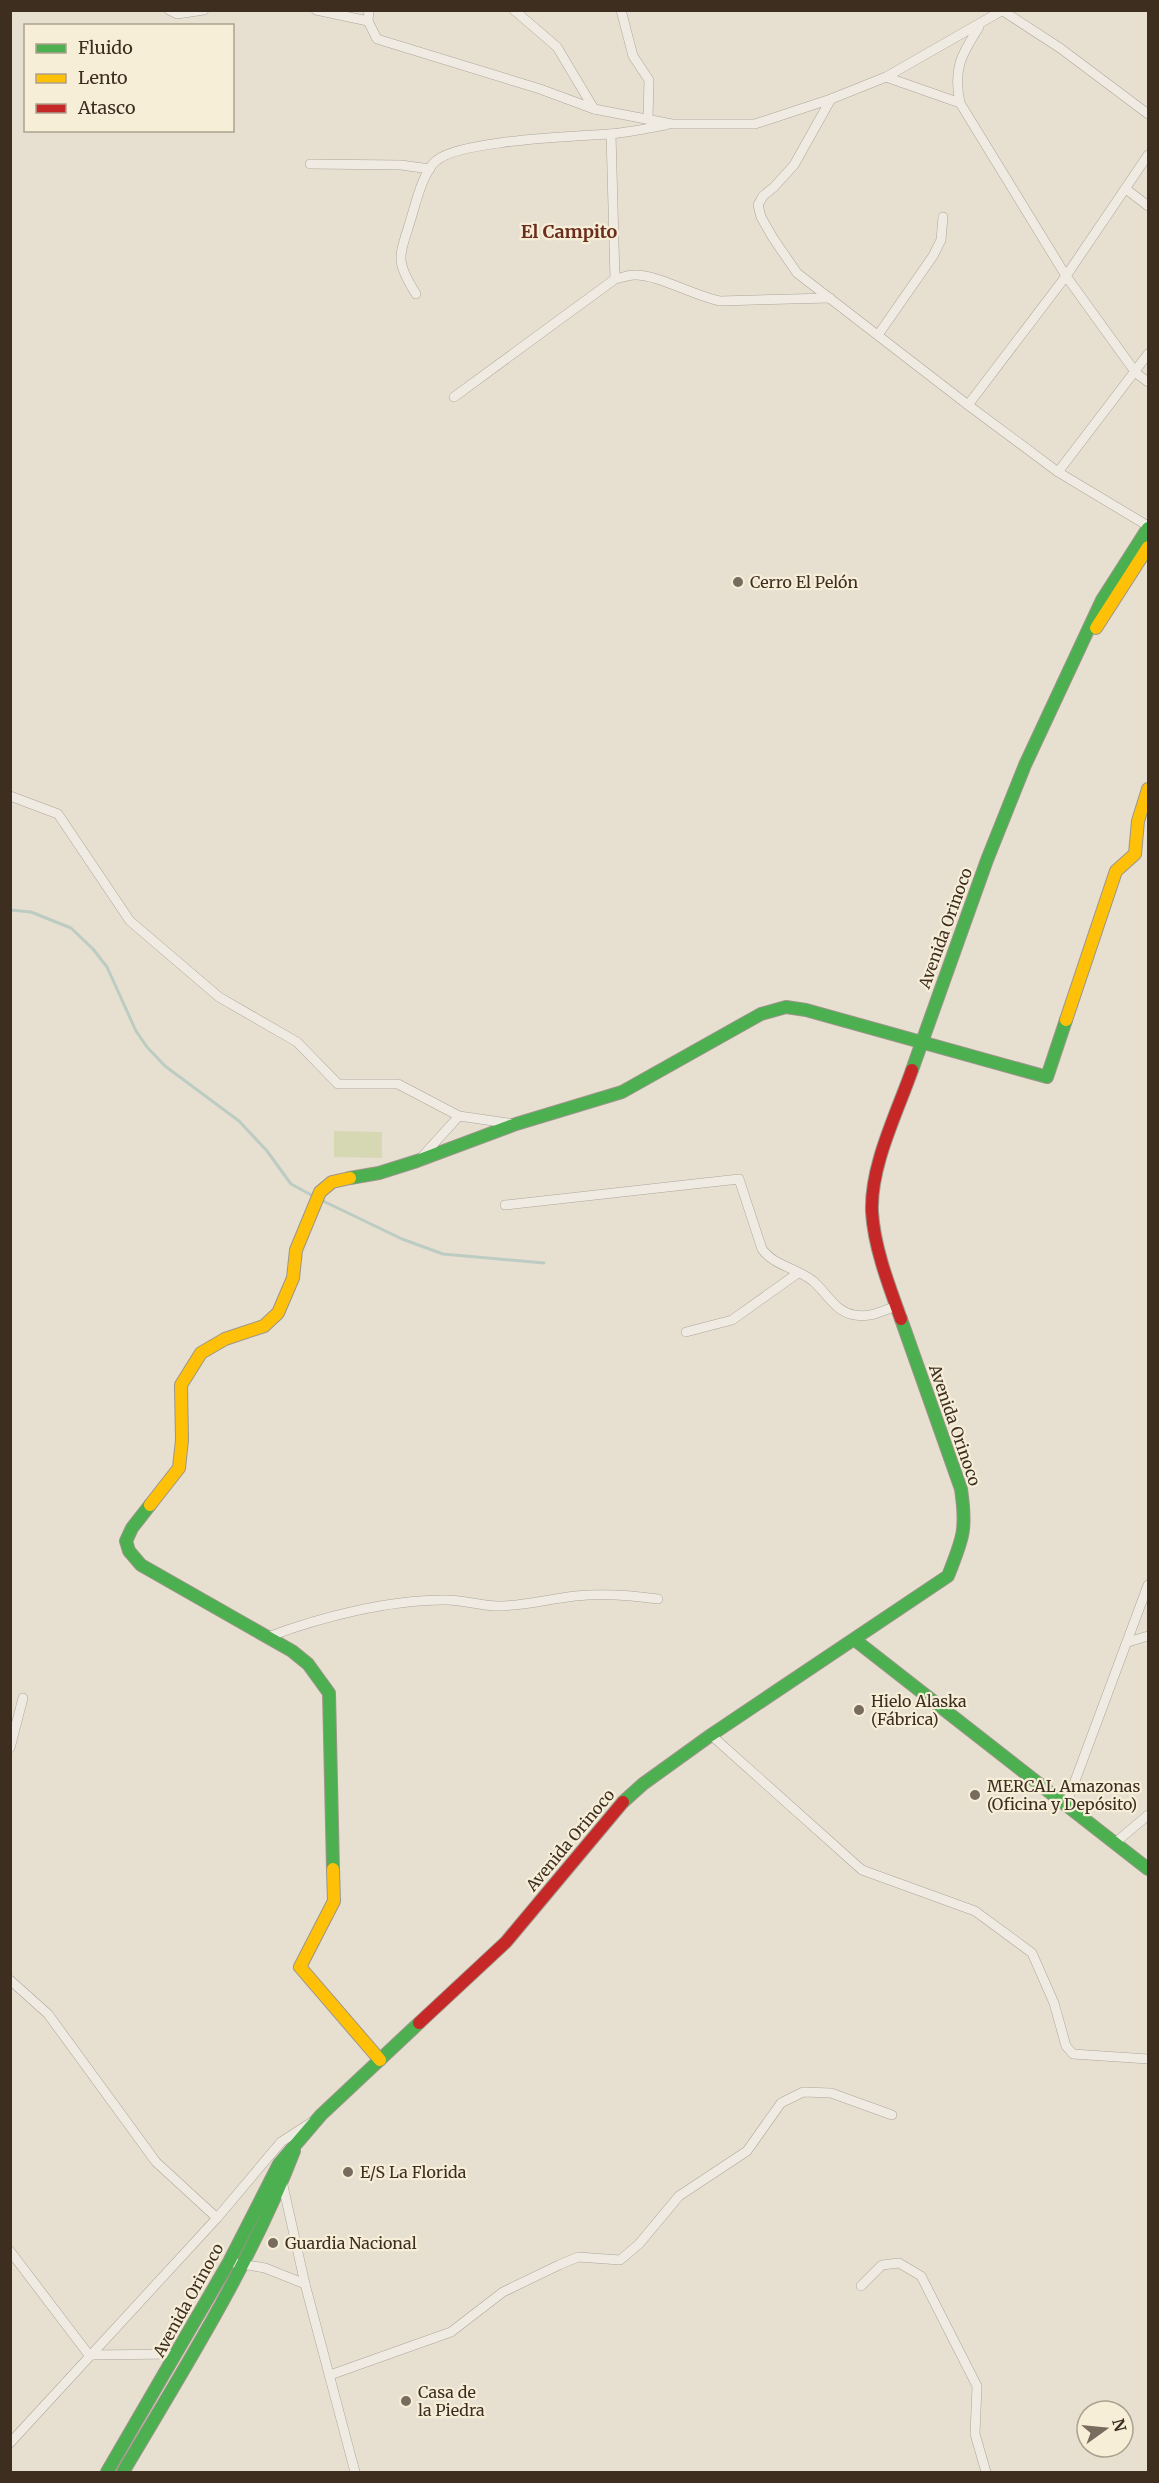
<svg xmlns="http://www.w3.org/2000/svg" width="1159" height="2483" font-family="Merriweather,serif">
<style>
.green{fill:#d6d7b3}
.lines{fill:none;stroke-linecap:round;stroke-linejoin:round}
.stream{stroke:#bcccc2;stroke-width:3}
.street-casing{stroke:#ada599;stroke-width:10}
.fast-casing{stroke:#9c958a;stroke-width:14}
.slow-casing{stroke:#9c958a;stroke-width:14}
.jam-casing{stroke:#9c958a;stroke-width:14}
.street{stroke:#efebe3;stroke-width:9}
.fast{stroke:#4caf50;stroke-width:12}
.slow{stroke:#ffc107;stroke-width:12}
.jam{stroke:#c62828;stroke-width:12}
.poi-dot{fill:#786c5e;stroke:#f7eed8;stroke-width:2}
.labels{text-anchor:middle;stroke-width:4.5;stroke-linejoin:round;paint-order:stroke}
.poi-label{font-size:16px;fill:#3d2e20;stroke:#f7eed8;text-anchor:start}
.street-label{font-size:16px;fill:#3d2e20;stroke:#f7eed8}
.neighbourhood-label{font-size:18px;font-weight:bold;fill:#6b2e1e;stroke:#f7eed8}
</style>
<rect width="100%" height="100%" fill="#e7e0d1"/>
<!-- green -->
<polygon class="green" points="334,1131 382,1132 382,1158 334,1157"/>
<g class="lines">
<!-- stream -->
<g class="stream">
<polyline points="10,910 31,912 71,928 93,949 107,967 136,1031 147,1047 165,1066 239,1121 267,1151 291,1184 315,1197"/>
<polyline points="321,1200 402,1239 443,1254 544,1263"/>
</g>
<defs>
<g id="street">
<polyline points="169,10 177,14 204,10"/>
<polyline points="316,10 368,21"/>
<polyline points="369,10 368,21 377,39 540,89 594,109 672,124 755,124 831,99 886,77 1003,10"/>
<polyline points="514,10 557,47 594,109"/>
<polyline points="621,10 633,56 649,80 648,119"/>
<polyline points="1003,11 1060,48 1148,114"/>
<path d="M979,27C961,55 953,69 960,103L1066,276L1136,373L1148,382"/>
<polyline points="886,77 960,103"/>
<polyline points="831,99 794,165 774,187 763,196 758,205 761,217 773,238 797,273 968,405 1058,472 1148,526"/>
<polyline points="611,134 615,279"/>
<polyline points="310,164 401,165 430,169"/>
<polyline points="1126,189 1148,206"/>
<path d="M416,294C395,261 399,257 410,222C415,206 423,170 437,160C463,140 572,137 608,134C627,133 647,128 666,125"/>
<polyline points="878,335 933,256 941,240 943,217"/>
<path d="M454,397L615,279C621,278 628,275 634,275C657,274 694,296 720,301L830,298"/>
<polyline points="968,405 1066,276 1148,155"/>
<polyline points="1058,472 1148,354"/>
<polyline points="10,796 58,814 130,921 219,997 297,1042 338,1084 398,1084 459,1116 514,1124"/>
<polyline points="420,1159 459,1116"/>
<path d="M505,1205L739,1179L762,1249C774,1266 797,1268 813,1281C827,1293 836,1313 855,1315C870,1318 883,1311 896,1306"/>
<polyline points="686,1332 732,1320 798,1273"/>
<path d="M268,1637C320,1617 392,1599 447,1600C464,1600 481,1606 498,1606C524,1606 549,1599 575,1596C603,1593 630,1595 658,1599"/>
<polyline points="1128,1642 1148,1636"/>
<polyline points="711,1735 862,1870 975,1911 1032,1953 1054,2003 1066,2046 1073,2054 1148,2059"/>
<polyline points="10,1748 23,1698"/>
<polyline points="1066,1805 1148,1585"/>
<polyline points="1115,1843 1148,1815"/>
<polyline points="10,1980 48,2014 156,2162 217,2218"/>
<polyline points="282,2181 305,2284 355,2472"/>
<polyline points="10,2251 89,2355 177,2354"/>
<polyline points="229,2262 265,2268 305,2284"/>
<polyline points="861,2286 882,2265 899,2263 921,2276 977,2386 975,2434 986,2472"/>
<polyline points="330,2375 451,2332 503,2292 559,2265 578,2257 620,2260 639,2244 679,2196 747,2151 781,2103 803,2092 831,2093 892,2115"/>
<polyline points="10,2443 217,2218 281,2142 312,2122"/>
</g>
<g id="fast">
<polyline points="912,1070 987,860 1025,765 1102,600 1148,528"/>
<polyline points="350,1178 379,1173 417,1161 516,1124 622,1092 761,1014 786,1007 806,1010 1047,1077 1066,1020"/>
<polyline points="150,1505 132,1528 126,1541 129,1551 141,1565 292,1651 308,1664 329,1693 333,1869"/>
<polyline points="855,1640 1148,1869"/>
<path d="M623,1802L643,1784L711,1735L948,1576C963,1538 967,1530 961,1489L901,1319"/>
<polyline points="107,2472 229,2262 279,2164 321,2115 419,2023"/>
<path d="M123,2472C185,2367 250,2265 294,2151"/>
</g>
<g id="slow">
<polyline points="1096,628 1148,547"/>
<polyline points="1066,1020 1116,871 1135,854 1138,821 1148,789"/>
<polyline points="150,1505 179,1468 182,1440 181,1385 201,1353 225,1339 264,1326 278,1313 293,1278 296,1250 320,1192 332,1182 350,1178"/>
<polyline points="333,1869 334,1901 300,1967 380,2060"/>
</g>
<g id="jam">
<path d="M901,1319C889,1286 874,1247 872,1212C870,1166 897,1113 912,1070"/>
<polyline points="419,2023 506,1942 623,1802"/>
</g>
</defs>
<!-- street casing -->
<use href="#street" class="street-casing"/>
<!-- fast casing -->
<use href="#fast" class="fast-casing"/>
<!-- slow casing -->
<use href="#slow" class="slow-casing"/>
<!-- jam casing -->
<use href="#jam" class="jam-casing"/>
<!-- street -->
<use href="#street" class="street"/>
<!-- fast -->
<use href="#fast" class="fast"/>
<!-- slow -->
<use href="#slow" class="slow"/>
<!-- jam -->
<use href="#jam" class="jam"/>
</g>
<!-- markers -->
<g class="poi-dot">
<circle cx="738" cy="582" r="6"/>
<circle cx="859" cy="1710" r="6"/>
<circle cx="975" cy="1795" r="6"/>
<circle cx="348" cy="2172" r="6"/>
<circle cx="273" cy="2243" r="6"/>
<circle cx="406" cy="2401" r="6"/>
</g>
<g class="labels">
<!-- poi labels -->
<g class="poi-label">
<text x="750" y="588">Cerro El Pelón</text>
<text x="871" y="1707">Hielo Alaska<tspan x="871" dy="18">(Fábrica)</tspan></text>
<text x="987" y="1792">MERCAL Amazonas<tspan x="987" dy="18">(Oficina y Depósito)</tspan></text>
<text x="360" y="2178">E/S La Florida</text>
<text x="285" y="2249">Guardia Nacional</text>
<text x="418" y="2398">Casa de<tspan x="418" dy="18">la Piedra</tspan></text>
</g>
<!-- street labels -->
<g class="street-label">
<text transform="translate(945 928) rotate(-70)" y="6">Avenida Orinoco</text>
<text transform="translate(955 1425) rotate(71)" y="6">Avenida Orinoco</text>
<text transform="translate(570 1840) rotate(-50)" y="6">Avenida Orinoco</text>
<text transform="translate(188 2300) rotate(-61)" y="6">Avenida Orinoco</text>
</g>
<!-- neighbourhood labels -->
<g class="neighbourhood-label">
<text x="569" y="238">El Campito</text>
</g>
</g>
<!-- border -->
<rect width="1159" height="2483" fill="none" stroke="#3d2e20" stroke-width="24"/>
<!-- legend -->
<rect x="24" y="24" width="210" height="108" fill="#f7eed8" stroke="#ada18e" stroke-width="1.5"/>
<rect x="36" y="44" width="30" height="9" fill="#4caf50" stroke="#ada18e" stroke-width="1.5"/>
<text x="78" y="54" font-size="18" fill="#3d2e20">Fluido</text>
<rect x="36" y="74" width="30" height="9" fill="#ffc107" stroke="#ada18e" stroke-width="1.5"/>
<text x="78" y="84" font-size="18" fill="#3d2e20">Lento</text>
<rect x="36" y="104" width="30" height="9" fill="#c62828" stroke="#ada18e" stroke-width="1.5"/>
<text x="78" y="114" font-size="18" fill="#3d2e20">Atasco</text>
<!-- north arrow -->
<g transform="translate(1105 2429) rotate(75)"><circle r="28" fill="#f7eed8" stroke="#ada18e" stroke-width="1.5"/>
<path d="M0-4.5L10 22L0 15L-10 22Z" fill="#786c5e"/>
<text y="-9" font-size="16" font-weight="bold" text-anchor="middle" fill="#3d2e20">N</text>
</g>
</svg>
